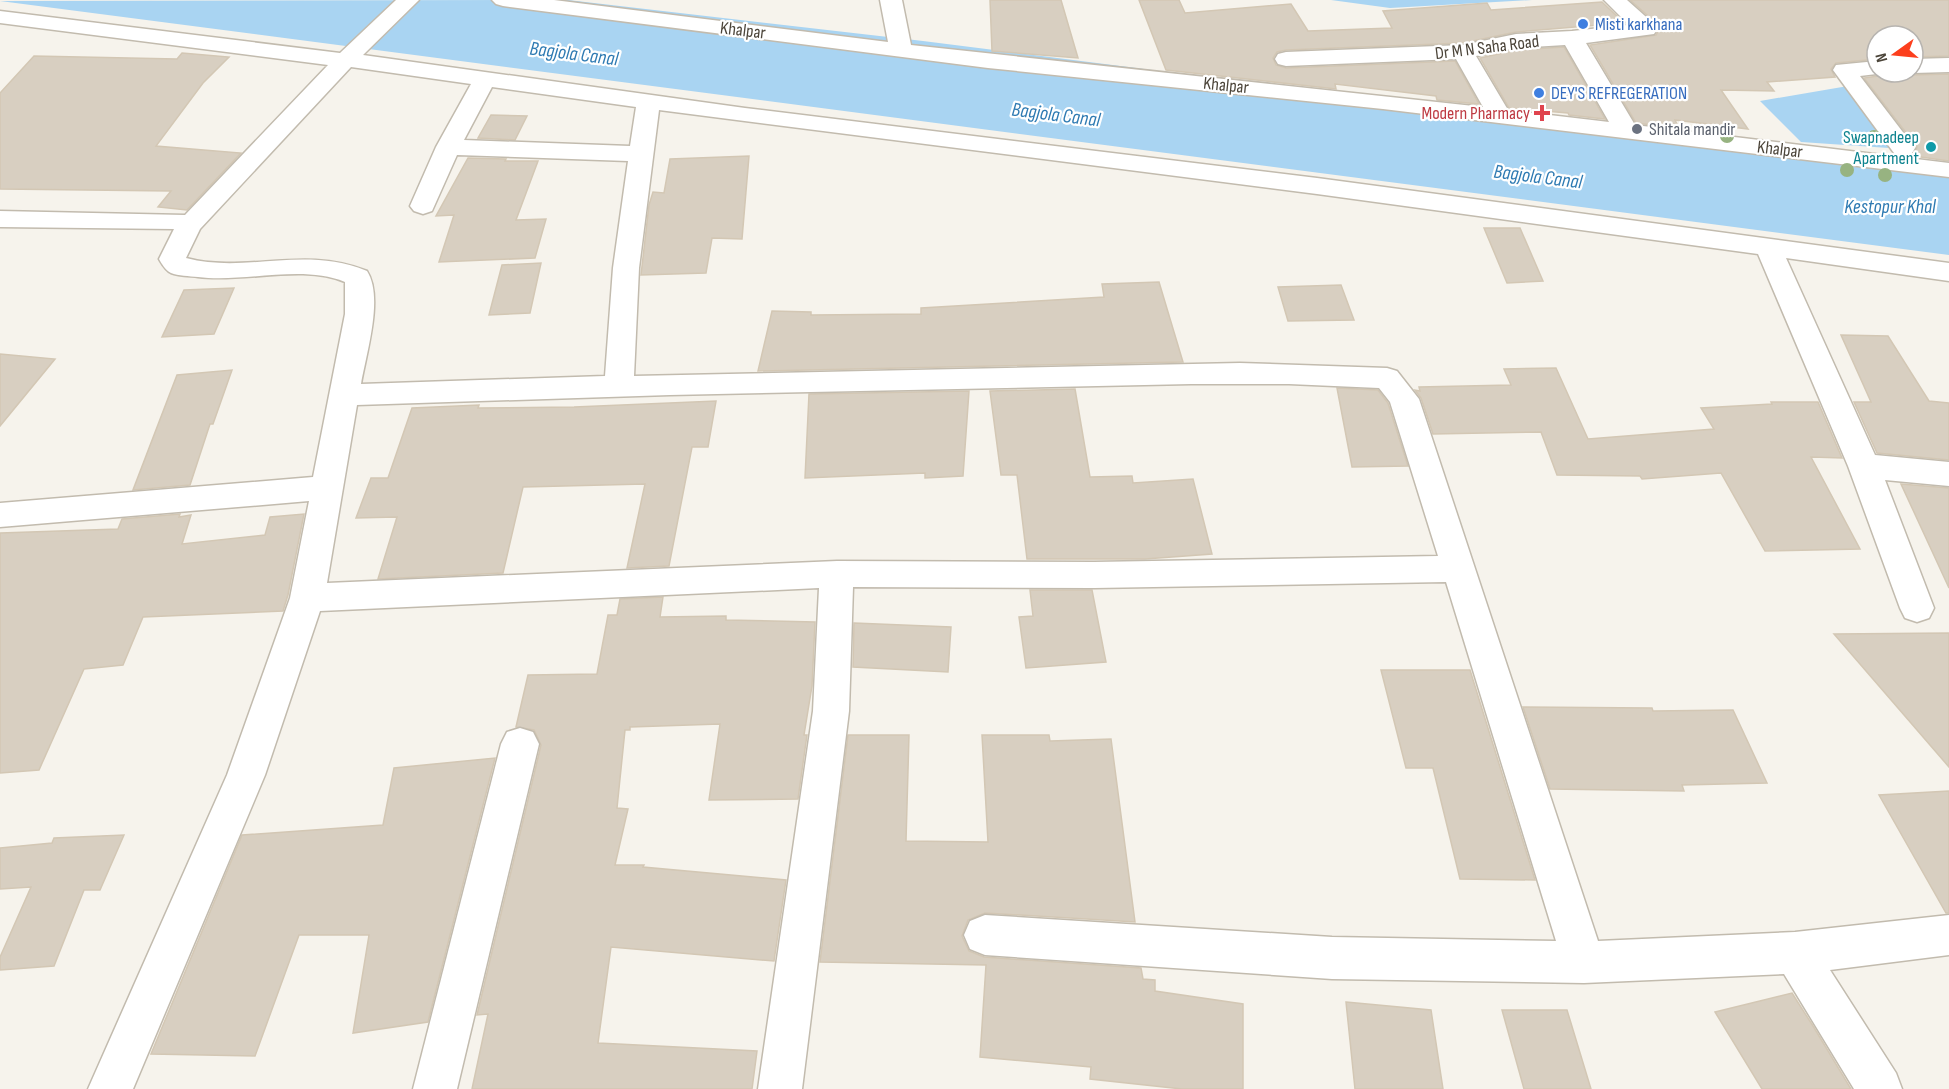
<svg xmlns="http://www.w3.org/2000/svg" width="1949" height="1089" font-family="'Sofia Sans Condensed',sans-serif">
<style>
.water{fill:#a9d4f2}
.building{fill:#d8cfc1;stroke:#d3c7b4;stroke-width:1.5}
.lines{fill:none;stroke-linecap:round;stroke-linejoin:round}
.minor-casing{stroke:#c2bbae;stroke-width:3}
.minor{fill:#fff;fill-rule:evenodd}
.tree{fill:#97b381}
.shop-dot{fill:#3f7fe0;stroke:#fff;stroke-width:2}
.health-dot{fill:#e0444e;stroke:#fff;stroke-width:2}
.worship-dot{fill:#6b7280;stroke:#fff;stroke-width:2}
.culture-dot{fill:#0f9aa8;stroke:#fff;stroke-width:2}
.labels{text-anchor:middle;stroke-width:4.5;stroke-linejoin:round;paint-order:stroke}
.far-shop-label{font-size:18px;fill:#366cbe;stroke:#fff;text-anchor:start}
.far-street-label{font-size:18px;fill:#4b4439;stroke:#fff}
.far-health-label{font-size:18px;fill:#be3a42;stroke:#fff;text-anchor:end}
.far-worship-label{font-size:18px;fill:#5b616d;stroke:#fff;text-anchor:start}
.far-culture-label{font-size:18px;fill:#0d838f;stroke:#fff;text-anchor:end}
.far-water-label{font-size:20px;font-style:italic;fill:#2e7ab2;stroke:#fff}
</style>
<rect width="100%" height="100%" fill="#f6f3ec"/>
<!-- water -->
<g class="water">
<polygon points="568,0 923,41 1949,171 1949,255 0,1"/>
<polygon points="1331,0 1532,0 1390,8"/>
<polygon points="1848,86 1889,148 1801,142 1760,101"/>
</g>
<!-- building -->
<g class="building">
<polygon points="990,0 1061,0 1078,58 992,51"/>
<polygon points="1139,0 1179,0 1185,13 1291,4 1308,31 1392,28 1383,11 1487,3 1491,10 1602,2 1624,23 1516,32 1463,43 1286,50 1277,52 1273,58 1276,65 1286,68 1455,61 1479,104 1437,100 1436,96 1335,84 1336,89 1166,70"/>
<polygon points="1630,0 1949,0 1949,56 1913,57 1913,36 1877,36 1877,59 1836,63 1831,69 1835,77 1767,82 1774,91 1721,90 1748,129 1675,120 1679,128 1636,123 1590,45 1656,35 1659,30 1656,23"/>
<polygon points="1564,47 1605,119 1569,115 1568,113 1509,108 1480,58 1516,50"/>
<polygon points="182,53 229,57 203,83 156,146 241,153 187,210 158,207 171,191 0,189 0,93 34,56 177,59"/>
<polygon points="1887,72 1908,72 1913,75 1949,74 1949,161 1921,157 1916,150 1917,147 1864,78 1885,75"/>
<polygon points="491,115 527,116 515,140 478,138"/>
<polygon points="749,156 742,239 712,238 706,273 641,275 649,205 653,192 664,193 670,159"/>
<polygon points="468,158 506,159 505,161 538,161 516,220 546,219 535,258 439,262 454,215 436,216"/>
<polygon points="1484,228 1520,228 1543,281 1507,283"/>
<polygon points="541,263 530,313 489,315 502,265"/>
<polygon points="1159,282 1183,362 758,371 772,311 811,312 811,315 921,314 921,308 1104,297 1102,284"/>
<polygon points="1341,285 1354,320 1288,321 1278,287"/>
<polygon points="234,288 214,334 162,337 184,290"/>
<polygon points="1841,335 1888,336 1929,401 1949,403 1949,460 1877,453 1854,402 1871,402"/>
<polygon points="0,354 55,359 0,426"/>
<polygon points="1556,368 1588,439 1714,429 1701,408 1772,404 1771,402 1818,402 1842,458 1811,457 1860,549 1765,551 1721,473 1642,479 1640,476 1557,475 1541,432 1433,434 1421,398 1415,390 1420,391 1419,387 1511,385 1504,369"/>
<polygon points="232,370 213,424 210,424 190,485 133,490 177,375"/>
<polygon points="1337,388 1378,390 1388,403 1408,466 1352,467"/>
<polygon points="1075,389 1090,477 1132,476 1133,483 1193,479 1212,554 1145,559 1027,559 1017,475 1001,475 990,391"/>
<polygon points="969,391 963,476 925,478 925,473 805,478 809,394"/>
<polygon points="716,401 708,447 692,447 669,566 627,568 645,484 523,487 503,573 378,579 397,517 356,518 371,478 388,478 412,408 479,405 478,408 574,407"/>
<polygon points="1901,484 1949,488 1949,588"/>
<polygon points="180,514 179,517 191,515 182,544 265,535 270,517 304,514 288,595 283,611 143,617 123,665 84,669 39,770 0,773 0,533 118,529 122,519"/>
<polygon points="1030,590 1092,590 1106,662 1026,668 1019,617 1033,616"/>
<polygon points="663,597 660,617 726,616 726,620 815,622 812,686 804,735 807,735 798,799 709,800 720,724 630,727 630,730 625,730 617,808 628,809 615,865 644,865 643,867 786,880 774,961 611,947 598,1043 757,1051 752,1089 472,1089 488,1014 477,1015 541,745 534,730 516,727 528,675 597,674 608,615 617,615 620,599"/>
<polygon points="854,623 951,627 948,672 853,667"/>
<polygon points="1949,633 1949,767 1834,634"/>
<polygon points="1381,670 1470,670 1535,880 1460,879 1433,768 1406,768"/>
<polygon points="1523,707 1652,708 1653,711 1733,710 1767,783 1682,785 1684,791 1550,789"/>
<polygon points="848,735 909,735 906,841 988,842 982,735 1049,735 1050,741 1111,739 1135,922 985,913 968,920 962,936 969,951 984,957 1141,968 1143,979 1155,980 1155,991 1243,1004 1243,1089 1182,1089 1090,1079 1091,1067 980,1057 986,965 820,962"/>
<polygon points="495,758 428,1022 353,1033 369,935 299,935 255,1056 151,1054 242,835 383,825 394,768"/>
<polygon points="1949,791 1949,913 1946,913 1879,795"/>
<polygon points="124,835 100,890 84,890 54,966 0,970 0,957 31,887 0,889 0,848 52,843 54,838"/>
<polygon points="1792,993 1813,1026 1851,1089 1762,1089 1715,1012"/>
<polygon points="1346,1002 1431,1010 1443,1089 1355,1089"/>
<polygon points="1502,1010 1567,1010 1591,1089 1524,1089"/>
</g>
<g class="lines">
<defs>
<g id="minor">
<path d="M396,0H419L363,55L745,108L1317,178L1949,263V281L1786,258L1875,455L1949,462V486L1885,480L1934,608L1929,618L1917,622L1905,618L1900,608L1848,466L1758,254L1317,194L659,110L639,268L634,376L1240,363L1387,368L1397,371L1419,399L1598,941L1795,932L1949,915V955L1830,970L1896,1073L1902,1089H1854L1784,974L1584,983L1332,979L985,955L970,949L964,935L970,921L985,915L1332,937L1556,941L1446,582L1094,588L853,587L849,711L802,1089H758L813,711L819,588L320,611L265,775L133,1089H88L227,775L290,598L309,501L0,527V503L313,477L345,314V282C302,264 244,283 198,277C189,276 178,276 171,273C165,270 162,264 159,259L174,229L0,227V211L185,215L328,65L0,23V11L340,53ZM351,67L471,84L436,147L410,206L414,211L423,214L432,211L457,155L628,161L613,268L605,376L361,384C366,354 384,297 367,271C303,245 246,274 186,258L200,229ZM492,87L636,107L630,146L464,140ZM1191,384H1289L1379,388L1390,402L1438,556L1094,562L837,561L327,583L357,405L670,395Z"/>
<path d="M492,0H554L888,42L880,0H902L911,45L1483,107L1456,59L1286,66L1278,64L1275,59L1278,54L1286,52L1463,45L1516,34L1572,31L1629,25L1604,0H1627L1654,24L1657,29L1654,34L1586,43L1635,125L1949,163V177L1383,109L988,68L503,6L496,4ZM1565,45L1609,122L1508,110L1476,56L1516,48Z"/>
<polygon points="1949,58 1949,72 1913,73 1910,72 1913,72 1913,59"/>
<polygon points="1877,61 1877,72 1885,73 1860,76 1915,148 1912,153 1903,155 1894,153 1833,70 1836,65"/>
<polygon points="520,728 533,732 539,744 457,1089 413,1089 501,744 507,732"/>
</g>
</defs>
<!-- minor casing -->
<use href="#minor" class="minor-casing"/>
<!-- minor -->
<use href="#minor" class="minor"/>
</g>
<!-- trees -->
<g class="tree">
<circle cx="1727" cy="136" r="7"/>
<circle cx="1874" cy="137" r="7"/>
<circle cx="1847" cy="170" r="7"/>
<circle cx="1885" cy="175" r="7"/>
</g>
<!-- markers -->
<g class="shop-dot">
<circle cx="1583" cy="24" r="6"/>
<circle cx="1539" cy="93" r="6"/>
</g>
<path class="health-dot" d="M1539 104h6v6h6v6h-6v6h-6v-6h-6v-6h6z"/>
<circle class="worship-dot" cx="1637" cy="129" r="6"/>
<circle class="culture-dot" cx="1931" cy="147" r="6"/>
<g class="labels">
<!-- far-shop labels -->
<g class="far-shop-label">
<text x="1595" y="30">Misti karkhana</text>
<text x="1551" y="99">DEY'S REFREGERATION</text>
</g>
<!-- far-street labels -->
<g class="far-street-label">
<text transform="translate(743 30) rotate(7)" y="6">Khalpar</text>
<text transform="translate(1487 47) rotate(-7)" y="6">Dr M N Saha Road</text>
<text transform="translate(1226 85) rotate(6)" y="6">Khalpar</text>
<text transform="translate(1780 149) rotate(7)" y="6">Khalpar</text>
</g>
<!-- far-health labels -->
<g class="far-health-label">
<text x="1530" y="119">Modern Pharmacy</text>
</g>
<!-- far-worship labels -->
<g class="far-worship-label">
<text x="1649" y="135">Shitala mandir</text>
</g>
<!-- far-culture labels -->
<g class="far-culture-label">
<text x="1919" y="143">Swapnadeep<tspan x="1919" dy="21">Apartment</tspan></text>
</g>
<!-- far-water labels -->
<g class="far-water-label">
<text transform="translate(574 53) rotate(7)" y="7">Bagjola Canal</text>
<text transform="translate(1056 114) rotate(7)" y="7">Bagjola Canal</text>
<text transform="translate(1538 176) rotate(7)" y="7">Bagjola Canal</text>
<text x="1890" y="213">Kestopur Khal</text>
</g>
</g>
<!-- north arrow -->
<g transform="translate(1895 54) rotate(255)"><circle r="28" fill="#ffffff" stroke="#b7b4b0" stroke-width="1.5"/>
<path d="M0-4.5L10 22L0 15L-10 22Z" fill="#fc3f1d"/>
<text y="-9" font-size="16" font-weight="bold" text-anchor="middle" fill="#4b4439">N</text>
</g>
</svg>
